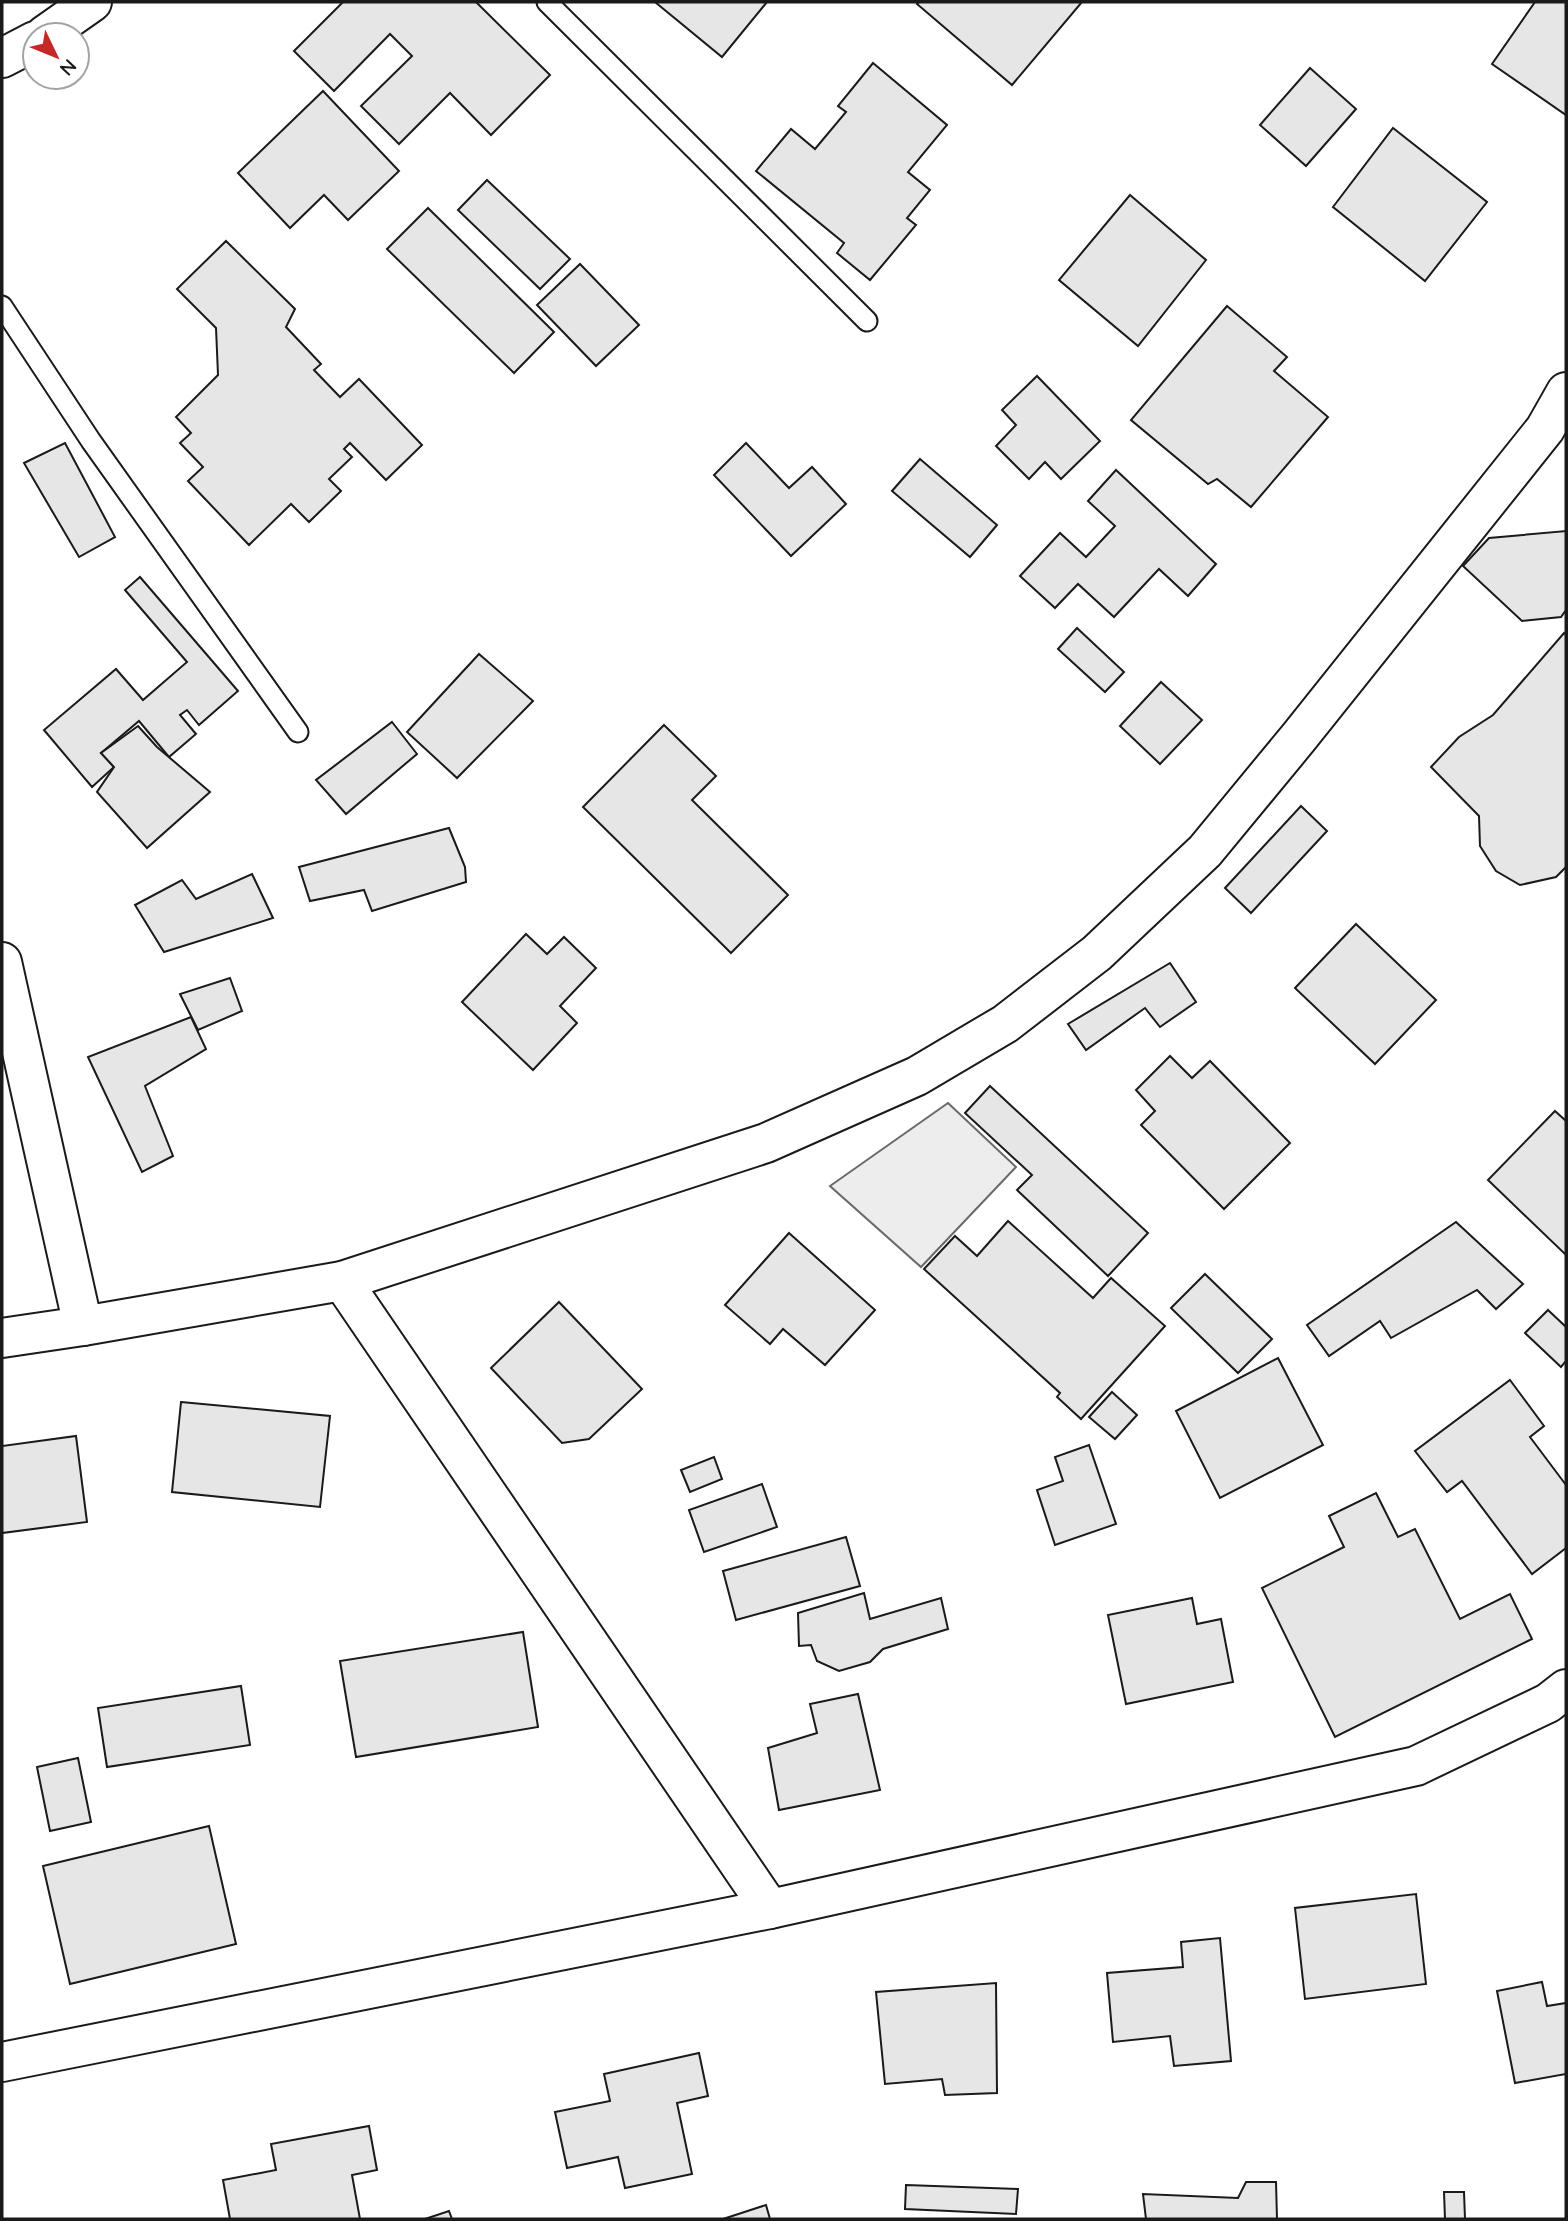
<svg xmlns="http://www.w3.org/2000/svg" width="1568" height="2221" font-family="Quicksand,sans-serif">
<style>
.built{fill:#ededed;stroke:#6a6a6a;stroke-width:2}
.building{fill:#e6e6e6;stroke:#1a1a1a;stroke-width:2}
.lines{fill:none;stroke-linecap:round;stroke-linejoin:round}
.lane-casing{stroke:#1a1a1a;stroke-width:23}
.street-casing{stroke:#1a1a1a;stroke-width:42}
.highway-casing{stroke:#1a1a1a;stroke-width:42}
.lane{stroke:#fff;stroke-width:19}
.street{stroke:#fff;stroke-width:38}
.highway{stroke:#fff;stroke-width:38}
</style>
<rect width="100%" height="100%" fill="#fff"/>
<!-- built -->
<polygon class="built" points="948,1103 1016,1167 921,1267 830,1186"/>
<!-- building -->
<g class="building">
<polygon points="343,2 476,2 550,75 491,135 450,93 399,144 361,106 412,56 390,34 334,91 294,51"/>
<polygon points="655,2 767,2 722,57"/>
<polygon points="919,2 1082,2 1012,85 917,4"/>
<polygon points="1535,2 1566,2 1566,115 1492,64"/>
<polygon points="873,63 947,125 908,172 930,190 907,218 916,225 870,280 837,253 844,243 756,171 791,129 815,149 846,112 838,106"/>
<polygon points="1310,68 1356,109 1306,166 1260,125"/>
<polygon points="323,91 399,171 348,220 324,195 290,228 238,173"/>
<polygon points="1393,128 1487,202 1425,281 1333,207"/>
<polygon points="487,180 570,259 540,289 458,210"/>
<polygon points="1130,195 1206,260 1138,346 1059,280"/>
<polygon points="428,208 554,332 514,373 387,249"/>
<polygon points="226,241 295,309 286,327 321,364 314,370 340,397 359,379 422,445 386,480 350,443 344,449 352,457 329,479 341,491 309,522 291,504 249,545 188,481 203,467 180,443 191,433 176,417 218,375 216,328 177,289"/>
<polygon points="580,264 639,325 596,366 537,305"/>
<polygon points="1227,306 1287,357 1274,371 1328,417 1251,507 1217,479 1208,484 1131,420"/>
<polygon points="1037,376 1100,441 1061,479 1045,462 1029,479 996,446 1016,425 1002,410"/>
<polygon points="65,443 115,537 79,557 24,463"/>
<polygon points="746,443 789,488 812,467 846,504 791,556 714,475"/>
<polygon points="920,459 997,525 970,557 892,491"/>
<polygon points="1116,470 1216,564 1188,596 1159,569 1114,617 1078,584 1055,608 1020,576 1060,533 1086,557 1115,526 1088,501"/>
<polygon points="1566,531 1566,610 1561,617 1522,621 1463,566 1489,538"/>
<polygon points="140,577 238,691 199,725 187,710 180,715 196,734 169,757 139,721 101,753 114,767 92,787 44,730 116,669 143,700 187,662 125,590"/>
<polygon points="1077,628 1124,672 1105,692 1058,649"/>
<polygon points="1564,633 1566,635 1566,867 1556,877 1520,885 1496,871 1480,846 1479,816 1431,767 1459,737 1493,715"/>
<polygon points="479,654 533,701 457,778 407,732"/>
<polygon points="1161,682 1202,720 1160,764 1120,726"/>
<polygon points="392,722 417,754 346,814 316,780"/>
<polygon points="664,725 716,776 692,800 788,895 731,953 583,807"/>
<polygon points="138,726 157,747 210,792 147,848 97,792 114,767 101,753"/>
<polygon points="1301,806 1327,831 1251,913 1225,888"/>
<polygon points="449,828 465,867 466,882 372,911 364,890 310,901 299,867"/>
<polygon points="252,874 273,918 164,952 135,905 182,880 196,899"/>
<polygon points="1356,924 1436,1000 1375,1064 1295,988"/>
<polygon points="526,934 547,954 564,937 596,968 560,1006 577,1023 533,1070 462,1002"/>
<polygon points="1170,963 1196,1002 1160,1027 1145,1008 1086,1050 1068,1024"/>
<polygon points="230,978 242,1011 198,1030 180,994"/>
<polygon points="191,1017 206,1049 145,1086 173,1156 142,1172 88,1057"/>
<polygon points="1170,1056 1192,1078 1210,1061 1290,1143 1224,1209 1141,1125 1155,1111 1136,1090"/>
<polygon points="990,1086 1148,1233 1108,1276 1017,1190 1032,1175 965,1113"/>
<polygon points="1555,1111 1566,1121 1566,1255 1488,1180"/>
<polygon points="1008,1221 1093,1298 1111,1278 1165,1326 1081,1419 1057,1397 1060,1393 924,1269 955,1236 977,1256"/>
<polygon points="1456,1222 1523,1284 1496,1309 1477,1290 1391,1338 1380,1321 1329,1356 1307,1325"/>
<polygon points="789,1233 875,1310 825,1365 783,1329 770,1344 725,1305"/>
<polygon points="1205,1274 1272,1339 1238,1373 1171,1308"/>
<polygon points="559,1302 642,1389 589,1439 562,1443 491,1368"/>
<polygon points="1548,1310 1566,1327 1566,1361 1561,1367 1525,1333"/>
<polygon points="1278,1358 1323,1445 1220,1498 1176,1411"/>
<polygon points="1510,1380 1544,1426 1530,1437 1566,1485 1566,1548 1532,1574 1462,1481 1447,1492 1415,1451"/>
<polygon points="1112,1392 1137,1415 1115,1439 1089,1417"/>
<polygon points="181,1402 330,1416 320,1507 172,1492"/>
<polygon points="76,1436 87,1522 2,1533 2,1446"/>
<polygon points="1089,1445 1116,1524 1055,1545 1037,1490 1063,1481 1055,1457"/>
<polygon points="714,1457 722,1479 690,1492 681,1470"/>
<polygon points="762,1484 777,1527 704,1552 689,1510"/>
<polygon points="1376,1493 1398,1537 1415,1529 1460,1619 1510,1594 1532,1639 1335,1737 1262,1588 1344,1547 1329,1516"/>
<polygon points="846,1537 860,1586 736,1620 723,1571"/>
<polygon points="864,1593 870,1619 941,1598 948,1629 883,1649 870,1662 839,1671 817,1661 811,1645 799,1646 798,1613"/>
<polygon points="1192,1598 1197,1624 1221,1619 1233,1682 1126,1704 1108,1615"/>
<polygon points="523,1632 538,1727 356,1757 340,1661"/>
<polygon points="241,1686 250,1745 107,1767 98,1708"/>
<polygon points="858,1694 880,1790 779,1810 768,1748 817,1733 810,1704"/>
<polygon points="78,1758 91,1822 50,1831 37,1767"/>
<polygon points="209,1826 236,1944 70,1984 43,1866"/>
<polygon points="1416,1894 1426,1984 1305,1999 1295,1908"/>
<polygon points="1220,1938 1231,2061 1174,2066 1170,2036 1113,2042 1107,1973 1183,1967 1181,1942"/>
<polygon points="1542,1982 1547,2006 1566,2003 1566,2074 1515,2083 1497,1991"/>
<polygon points="996,1983 997,2093 945,2095 942,2079 885,2084 876,1992"/>
<polygon points="699,2053 708,2096 677,2103 692,2174 625,2188 618,2157 567,2168 555,2112 610,2101 604,2074"/>
<polygon points="369,2126 377,2170 352,2175 360,2219 230,2219 223,2180 276,2170 271,2144"/>
<polygon points="1246,2182 1276,2182 1277,2219 1146,2219 1143,2194 1238,2198"/>
<polygon points="906,2185 1018,2189 1016,2214 905,2209"/>
<polygon points="1444,2192 1464,2192 1465,2219 1445,2219"/>
<polygon points="766,2205 770,2219 723,2219"/>
<polygon points="449,2211 452,2219 425,2219"/>
</g>
<g class="lines">
<defs>
<g id="lane">
<polyline points="547,2 867,321"/>
<polyline points="2,306 91,441 298,732"/>
</g>
<g id="street">
<polyline points="2,962 83,1326"/>
<polyline points="2,1338 83,1326 342,1281 766,1143 917,1076 1005,1024 1097,953 1205,851 1299,737 1545,429 1566,392"/>
<polyline points="770,1909 1416,1766 1548,1703 1566,1689"/>
<polyline points="2,2062 770,1909 342,1281"/>
</g>
<g id="highway">
<polyline points="45,35 92,2"/>
<polyline points="2,58 35,41"/>
</g>
</defs>
<!-- lane casing -->
<use href="#lane" class="lane-casing"/>
<!-- street casing -->
<use href="#street" class="street-casing"/>
<!-- highway casing -->
<use href="#highway" class="highway-casing"/>
<!-- lane -->
<use href="#lane" class="lane"/>
<!-- street -->
<use href="#street" class="street"/>
<!-- highway -->
<use href="#highway" class="highway"/>
</g>
<!-- border -->
<rect width="1568" height="2221" fill="none" stroke="#1a1a1a" stroke-width="7"/>
<!-- north arrow -->
<g transform="translate(56 56) rotate(133)"><circle r="33" fill="#ffffff" stroke="#a3a3a3" stroke-width="2"/>
<path d="M0-5L12 26L0 18L-12 26Z" fill="#c62828"/>
<text y="-10" font-size="19" font-weight="bold" text-anchor="middle" fill="#1a1a1a">N</text>
</g>
</svg>
